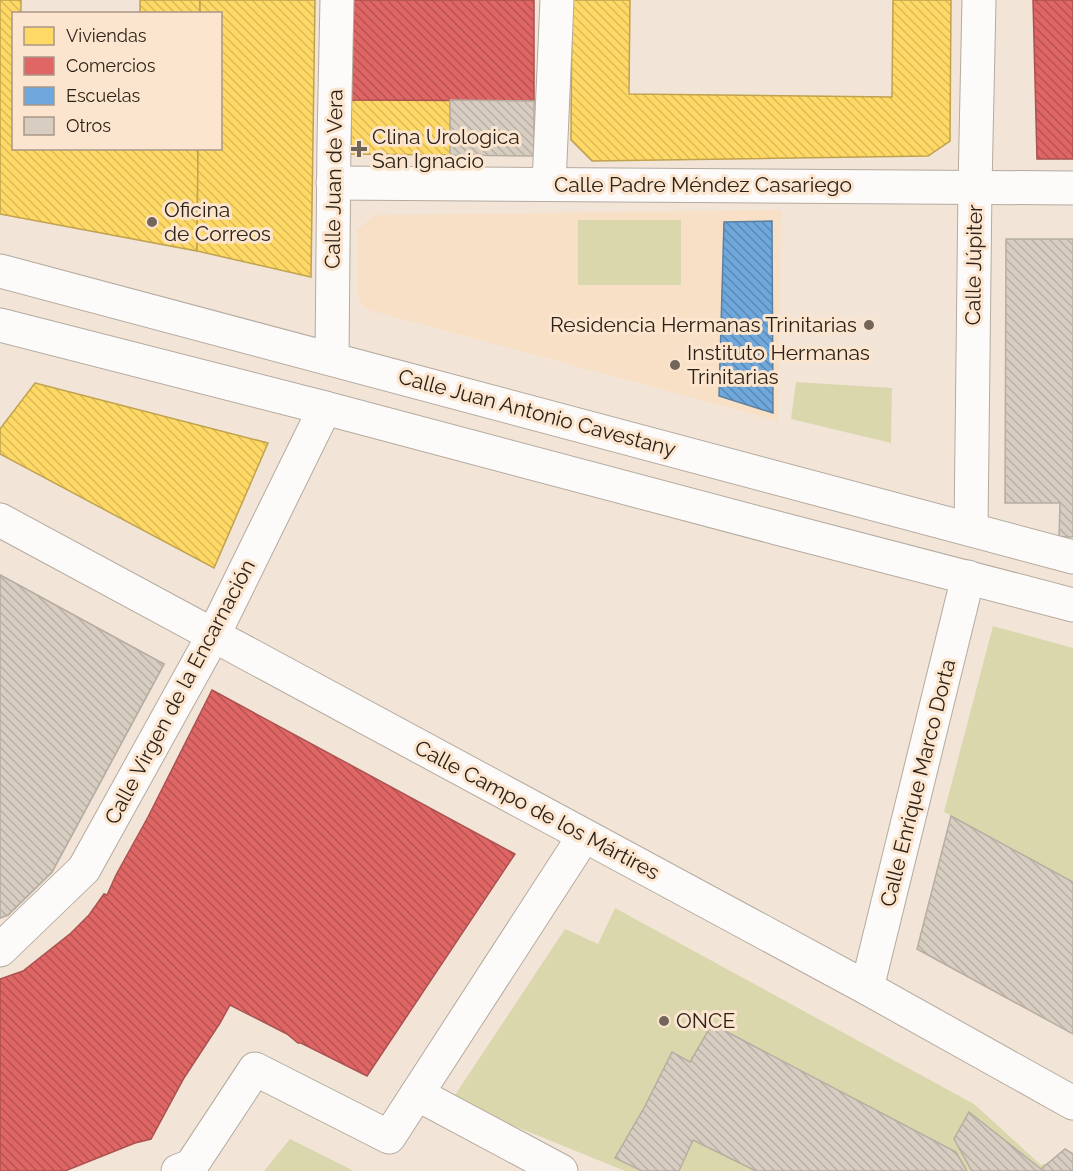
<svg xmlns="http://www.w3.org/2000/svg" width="1073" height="1171" font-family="Raleway,sans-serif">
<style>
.built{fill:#f8e0c7}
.green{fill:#dbd7ad}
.homes{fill:url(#homes-back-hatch);stroke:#c0a24f;stroke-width:1.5}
.shops{fill:url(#shops-back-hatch);stroke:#aa524f;stroke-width:1.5}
.schools{fill:url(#schools-back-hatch);stroke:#5b80a1;stroke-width:1.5}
.building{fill:url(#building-back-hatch);stroke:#b7ada2;stroke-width:1.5}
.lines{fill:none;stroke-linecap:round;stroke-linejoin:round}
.street-casing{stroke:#b4aa9f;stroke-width:35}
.secondary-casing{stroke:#b4aa9f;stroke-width:35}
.street{stroke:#fdfbf9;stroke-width:33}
.secondary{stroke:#fdfbf9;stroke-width:33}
.poi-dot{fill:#72665b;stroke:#fce5ce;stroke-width:2}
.labels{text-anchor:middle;stroke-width:6;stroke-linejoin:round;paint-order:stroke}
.poi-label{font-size:21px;fill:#2d2218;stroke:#fce5ce;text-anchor:start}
.street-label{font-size:21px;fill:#2d2218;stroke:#fce5ce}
</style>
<defs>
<pattern id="homes-back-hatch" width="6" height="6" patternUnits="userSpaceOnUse" patternTransform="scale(1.5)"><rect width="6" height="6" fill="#ffd966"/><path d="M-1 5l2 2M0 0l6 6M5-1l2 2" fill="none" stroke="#dbba58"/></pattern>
<pattern id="shops-back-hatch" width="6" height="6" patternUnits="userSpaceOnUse" patternTransform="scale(1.5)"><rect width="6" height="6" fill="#e06666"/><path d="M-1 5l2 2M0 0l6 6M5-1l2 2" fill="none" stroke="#b65453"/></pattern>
<pattern id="schools-back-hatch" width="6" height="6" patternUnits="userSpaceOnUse" patternTransform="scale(1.5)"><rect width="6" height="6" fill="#6fa8dc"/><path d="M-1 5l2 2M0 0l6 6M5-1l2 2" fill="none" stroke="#5c88b1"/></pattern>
<pattern id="building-back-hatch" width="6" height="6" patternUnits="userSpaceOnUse" patternTransform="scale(1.5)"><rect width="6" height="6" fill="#d7cdc1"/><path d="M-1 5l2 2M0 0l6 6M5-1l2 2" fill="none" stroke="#b9b0a5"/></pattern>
</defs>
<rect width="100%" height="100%" fill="#f2e5d8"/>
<!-- built -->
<polygon class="built" points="781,210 778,421 365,309 357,295 357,230 374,215"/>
<!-- green -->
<g class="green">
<rect x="578" y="220" width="103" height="65"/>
<polygon points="796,382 892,388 891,443 791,419"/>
<polygon points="993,626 1073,648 1073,882 944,812"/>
<polygon points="615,908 974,1104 1041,1165 1069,1156 1073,1171 625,1171 480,1112 453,1098 565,929 598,944"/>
<polygon points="290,1139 354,1171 264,1171"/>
</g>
<!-- homes -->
<g class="homes">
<polygon points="0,0 21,0 21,14 14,14 14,148 198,148 197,251 0,214"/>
<rect x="140" y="0" width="60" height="14"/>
<polygon points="200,0 315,0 311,277 197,251 198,148 220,148 220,14 200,14"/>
<polygon points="572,0 630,0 629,94 892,97 893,0 951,0 950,141 928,156 592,161 571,140"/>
<polygon points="351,100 450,100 450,155 351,154"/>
<polygon points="35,383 268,443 214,568 0,454 0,429"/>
</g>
<!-- shops -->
<g class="shops">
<polygon points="351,0 534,0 534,101 351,100"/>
<polygon points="1033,0 1073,0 1073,159 1037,159"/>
<polygon points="212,690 515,854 367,1076 301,1043 298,1043 287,1034 230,1005 220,1023 184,1078 151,1139 135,1143 65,1171 0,1171 0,979 23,971 71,933 89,915 104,894 107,895 116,875 148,817"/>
</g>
<!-- schools -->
<polygon class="schools" points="772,221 773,413 719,396 724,222"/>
<!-- building -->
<g class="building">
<polygon points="450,100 534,101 534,156 450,155"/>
<polygon points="1006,239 1073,239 1073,537 1059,537 1060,503 1005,503"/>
<polygon points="0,575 164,664 52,872 8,915 0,918 0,766 28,715 0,699"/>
<polygon points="0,575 164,664 52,872 8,915 0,918"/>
<polygon points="951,816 1073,882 1073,1034 917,949"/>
<polygon points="712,1024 956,1152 967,1171 756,1171 693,1140 679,1171 642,1171 615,1158 644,1108 672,1052 690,1062"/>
<polygon points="969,1112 1041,1169 1065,1149 1073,1154 1073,1171 972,1171 954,1139"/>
</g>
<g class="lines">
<defs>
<g id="street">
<polyline points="333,183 1073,188"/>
<polyline points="549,184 557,0"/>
<polyline points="332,359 334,141 337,0"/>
<polyline points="0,520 867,988 1073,1103"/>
<polyline points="971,529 975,187 979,0"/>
<polyline points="0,950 84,869 213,636 325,408"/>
<polyline points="867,988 968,577"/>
<polyline points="417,1094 561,1171"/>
<polyline points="178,1171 191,1166 255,1069 389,1137 584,836"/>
</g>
<g id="secondary">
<polyline points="0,271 1073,557"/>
<polyline points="0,325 325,408 777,528 1073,605"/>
</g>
</defs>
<!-- street casing -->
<use href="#street" class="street-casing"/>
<!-- secondary casing -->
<use href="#secondary" class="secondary-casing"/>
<!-- street -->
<use href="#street" class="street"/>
<!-- secondary -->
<use href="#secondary" class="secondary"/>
</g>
<!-- markers -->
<g class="poi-dot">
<path d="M356 140h6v6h6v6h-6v6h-6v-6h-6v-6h6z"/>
<circle cx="152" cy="222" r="6"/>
<circle cx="869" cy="325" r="6"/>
<circle cx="675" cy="365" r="6"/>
<circle cx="664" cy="1021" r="6"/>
</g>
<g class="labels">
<!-- poi labels -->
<g class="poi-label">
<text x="372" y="144">Clina Urologica<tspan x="372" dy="24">San Ignacio</tspan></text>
<text x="164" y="217">Oficina<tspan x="164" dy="24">de Correos</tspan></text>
<text x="857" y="332" text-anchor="end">Residencia Hermanas Trinitarias</text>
<text x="687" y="360">Instituto Hermanas<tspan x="687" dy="24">Trinitarias</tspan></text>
<text x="676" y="1028">ONCE</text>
</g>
<!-- street labels -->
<g class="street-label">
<text transform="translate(334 179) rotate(-89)" y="7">Calle Juan de Vera</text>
<text x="703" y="192">Calle Padre Méndez Casariego</text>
<text transform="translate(974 265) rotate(-89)" y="7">Calle Júpiter</text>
<text transform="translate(537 413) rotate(15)" y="7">Calle Juan Antonio Cavestany</text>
<text transform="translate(180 692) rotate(-62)" y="7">Calle Virgen de la Encarnación</text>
<text transform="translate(918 783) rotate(-76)" y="7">Calle Enrique Marco Dorta</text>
<text transform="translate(537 810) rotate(28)" y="7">Calle Campo de los Mártires</text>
</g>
</g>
<!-- legend -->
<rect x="12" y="12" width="210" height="138" fill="#fce5ce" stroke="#a99785" stroke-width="1.5"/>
<rect x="24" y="27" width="30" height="18" fill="#ffd966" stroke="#a99785" stroke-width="1.5"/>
<text x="66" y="42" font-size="18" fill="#2d2218">Viviendas</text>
<rect x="24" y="57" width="30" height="18" fill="#e06666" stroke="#a99785" stroke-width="1.5"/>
<text x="66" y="72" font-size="18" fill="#2d2218">Comercios</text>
<rect x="24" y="87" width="30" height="18" fill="#6fa8dc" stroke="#a99785" stroke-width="1.5"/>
<text x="66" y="102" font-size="18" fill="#2d2218">Escuelas</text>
<rect x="24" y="117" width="30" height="18" fill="#d7cdc1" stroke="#a99785" stroke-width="1.5"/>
<text x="66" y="132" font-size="18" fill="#2d2218">Otros</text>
</svg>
